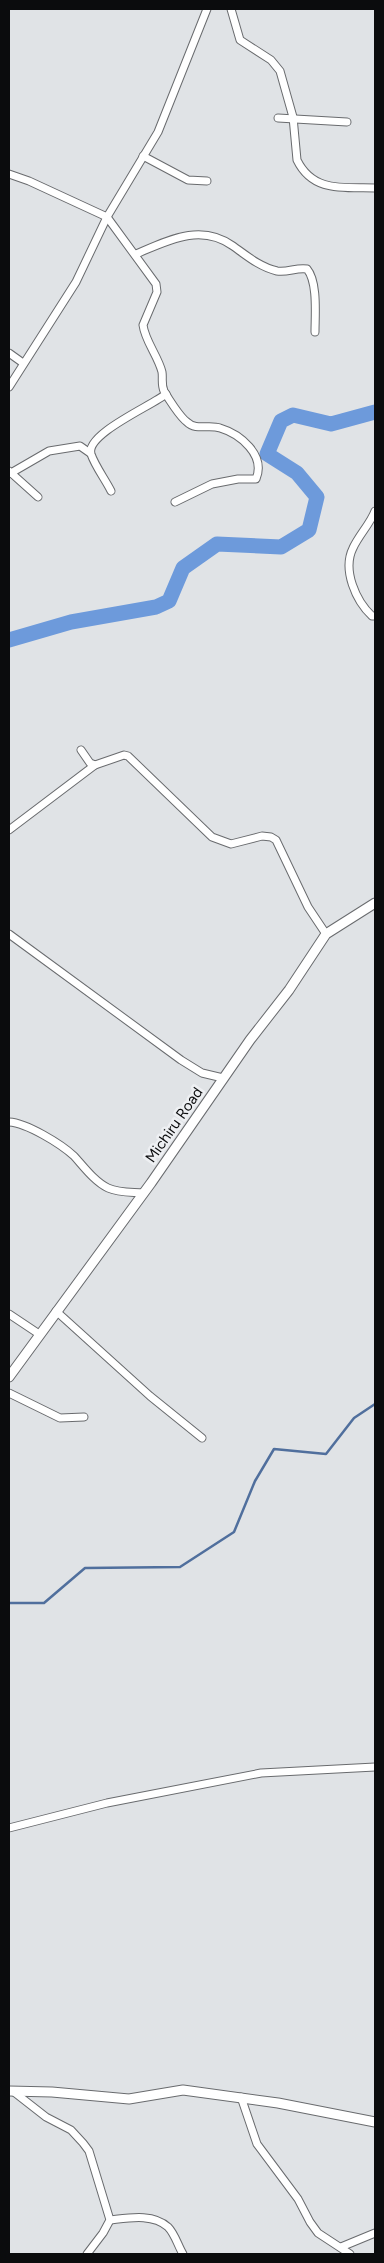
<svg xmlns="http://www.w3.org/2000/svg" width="384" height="2263" font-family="Figtree,sans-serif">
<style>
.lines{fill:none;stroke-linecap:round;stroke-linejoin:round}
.stream{stroke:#506f9d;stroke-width:2.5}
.river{stroke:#6d9adb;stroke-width:15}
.minor-casing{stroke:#696b6e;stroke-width:9}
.tertiary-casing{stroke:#696b6e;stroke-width:11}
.minor{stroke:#fff;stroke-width:7}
.tertiary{stroke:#fff;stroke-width:9}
.labels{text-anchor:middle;stroke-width:5;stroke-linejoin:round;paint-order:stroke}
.street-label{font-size:15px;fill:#0b0c0d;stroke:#eef0f3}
</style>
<rect width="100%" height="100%" fill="#e0e3e6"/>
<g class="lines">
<!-- stream -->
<polyline class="stream" points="9,1603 44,1603 85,1568 180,1567 234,1532 255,1481 274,1449 326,1454 354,1418 375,1404"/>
<!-- river -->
<polyline class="river" points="9,640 71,622 156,607 169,601 183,568 217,544 281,547 309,530 317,497 297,473 267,454 281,421 293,415 331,424 375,412"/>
<defs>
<g id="minor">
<path d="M231,9L240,40L271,60L280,71L293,117L297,160C313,193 344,187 375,188"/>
<polyline points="278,118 347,122"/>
<polyline points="143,156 188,180 207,181"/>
<path d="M9,174L29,181L107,217L156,284L157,292L143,325C145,341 158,356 162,372C163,378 161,384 164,391C168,398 180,417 187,422C196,431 209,424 220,428C240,434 266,455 256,479H238L212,484L175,502"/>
<path d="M136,254C169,240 201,223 233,246C247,256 260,267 277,271C287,273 297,267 307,269C318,282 315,315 315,332"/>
<polyline points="9,353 23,363"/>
<polyline points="9,387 76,282 107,217 158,132 207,9"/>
<polyline points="9,471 38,497"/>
<polyline points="11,473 49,451 80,446 90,453"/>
<path d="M111,491C105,479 95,466 91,454C85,434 153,405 166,394"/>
<path d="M375,511C370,524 359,535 353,548C342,570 356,601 372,616H375"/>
<polyline points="81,750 90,763 95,765"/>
<polyline points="9,830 95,765 124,755 128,756 212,837 231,844 262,836 271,837 276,840 308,907 326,934"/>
<polyline points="9,934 181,1060 202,1073 223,1078"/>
<path d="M9,1122C27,1123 61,1144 74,1156C84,1167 95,1182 108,1188C119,1193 132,1192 143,1193"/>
<polyline points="56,1311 150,1396 202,1438"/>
<polyline points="9,1314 39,1334"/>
<polyline points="9,1393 60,1418 84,1417"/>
<polyline points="9,1828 107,1803 261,1773 375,1767"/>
<polyline points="14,2092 46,2117 71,2130 83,2143 89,2151 110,2220 103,2233 87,2254"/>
<polyline points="241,2097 257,2144 298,2199 310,2222 318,2233 350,2254"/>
<path d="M110,2220C128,2218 153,2213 168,2227C175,2234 178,2246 183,2254"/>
<polyline points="341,2247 375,2233"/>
</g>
<g id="tertiary">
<polyline points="9,1377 151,1183 250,1040 289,990 326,934 375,903"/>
<polyline points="9,2091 52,2092 129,2099 183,2090 278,2103 375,2122"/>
</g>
</defs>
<!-- minor casing -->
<use href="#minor" class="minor-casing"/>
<!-- tertiary casing -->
<use href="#tertiary" class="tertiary-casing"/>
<!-- minor -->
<use href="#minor" class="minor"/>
<!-- tertiary -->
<use href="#tertiary" class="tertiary"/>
</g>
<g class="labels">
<!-- street labels -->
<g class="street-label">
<text transform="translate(174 1125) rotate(-55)" y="5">Michiru Road</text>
</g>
</g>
<!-- border -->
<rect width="384" height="2263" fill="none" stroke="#0b0c0d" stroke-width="20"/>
</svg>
